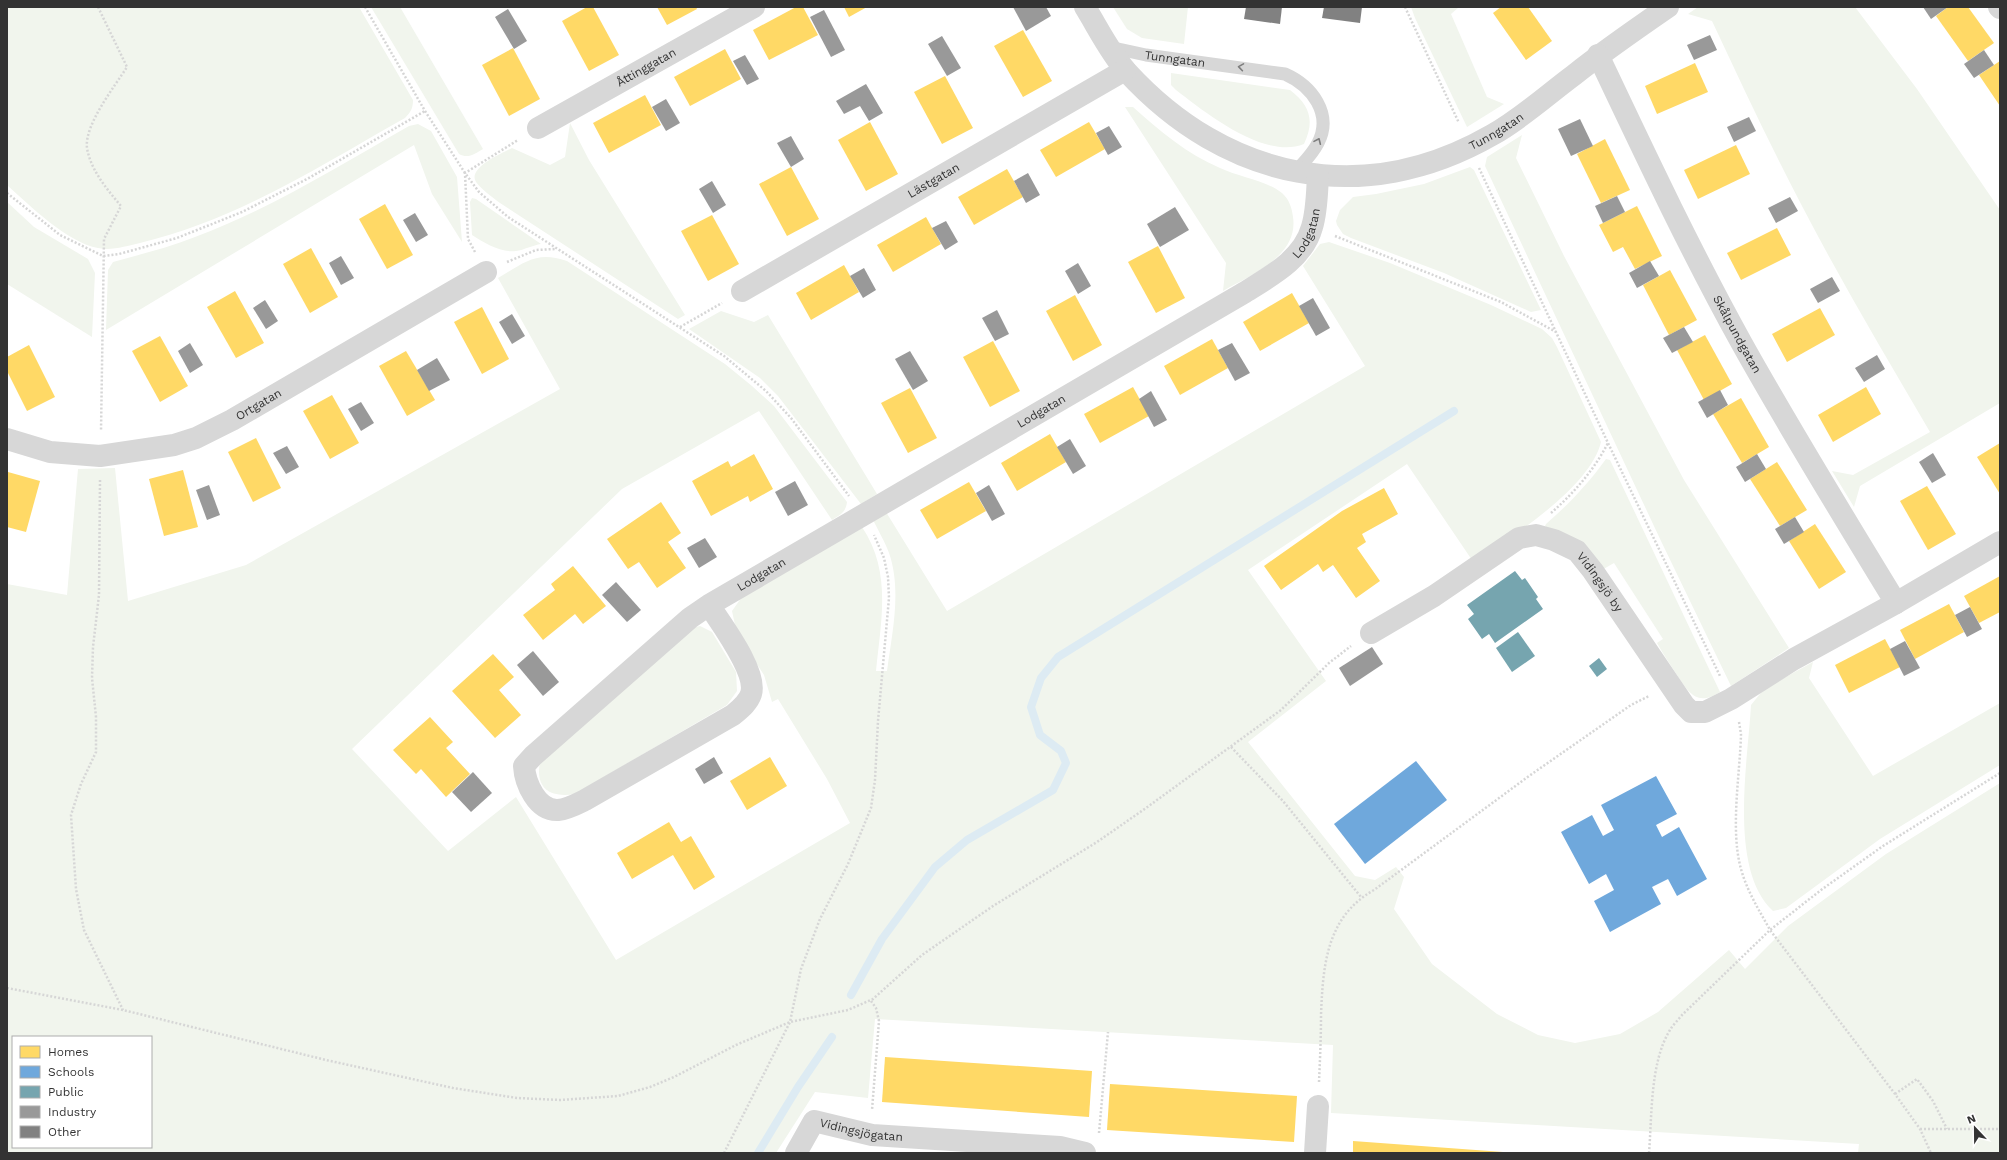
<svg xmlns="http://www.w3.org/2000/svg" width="2007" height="1160" font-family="'Work Sans',sans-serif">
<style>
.green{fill:#f1f5ed;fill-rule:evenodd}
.homes{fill:#ffd966}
.schools{fill:#6fa8dc}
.public{fill:#76a5af}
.industry{fill:#999}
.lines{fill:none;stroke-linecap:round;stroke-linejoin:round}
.stream{stroke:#ddebf3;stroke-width:8}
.building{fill:#818181}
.path{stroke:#d6d6d6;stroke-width:2.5;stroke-dasharray:2 2;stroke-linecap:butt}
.lane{stroke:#d7d7d7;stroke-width:13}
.street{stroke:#d7d7d7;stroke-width:22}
.oneway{stroke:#7d7d7d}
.labels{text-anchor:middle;stroke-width:4;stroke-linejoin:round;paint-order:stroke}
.street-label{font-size:12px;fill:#333;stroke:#fff}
</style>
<rect width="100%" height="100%" fill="#fff"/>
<!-- green -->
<g class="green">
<path d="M7,7H359L413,100C413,108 411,112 405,118C320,166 235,221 140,243C126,246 112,251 98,248C68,243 29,205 7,185Z"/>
<path d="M371,7H400L483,149C475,154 468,159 459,154Z"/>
<polygon points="1113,7 1188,7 1184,44 1142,38 1127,29"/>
<polygon points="1411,7 1459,7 1451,14 1487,97 1504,104 1467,127 1415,18"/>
<path d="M1698,7H1855L1917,89L2000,210V403L1860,486L1854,507L1832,471L1853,475L1930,432C1886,357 1842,283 1802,206C1770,145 1741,83 1712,21L1688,14Z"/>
<path d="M1171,73L1290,90C1310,105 1315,121 1304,144C1264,160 1206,113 1176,90L1171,85Z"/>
<path d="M1125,107H1133C1160,131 1187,154 1220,168C1239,177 1265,180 1282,193C1289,199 1292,208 1293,217C1299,256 1251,275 1223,291L1226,263Z"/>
<path d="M570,123L589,160L685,315L678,319L500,203C492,197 482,190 476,182C467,168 502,153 512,148L550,165L565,157Z"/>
<path d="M418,124L431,131L457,177L462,242L432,194L414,145L106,330L108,270L113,262C141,254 168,248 195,237C270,209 339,166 409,126Z"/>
<polygon points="1522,135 1516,158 1564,256 1684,480 1789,648 1731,686 1661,541 1485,166 1487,157"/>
<polygon points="1470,167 1474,170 1541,310 1531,312 1444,273 1351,238 1343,234 1337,225 1336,221 1340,210 1353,197 1376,194 1424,184"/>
<path d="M472,198L476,199L541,244C533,245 524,250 516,251C500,253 485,243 472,235L470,202Z"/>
<polygon points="7,202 34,227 88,259 95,273 92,337 7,284"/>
<path d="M1329,242L1390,263L1491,305L1542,329L1552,338L1557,347L1601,442C1590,488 1511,537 1474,563L1407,464L1248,570L1326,681L1248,742L1355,876L1375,880L1396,867L1404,877L1394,909L1432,964L1497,1014L1538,1035L1575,1043L1620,1034L1658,1012L1729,950L1745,969L1788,926L1886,854L2000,783V1153H1858L1859,1144L1331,1113L1333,1045L875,1019L868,1098L815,1092L776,1153H7V584L67,595L78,469L115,468L128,601L246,565L560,389L498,278C524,263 536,250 567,261L725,364L752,386L774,406L847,502C846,512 840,515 832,520L759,411L622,489L352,749L448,851L516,797L616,960L850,823L827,779L778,699L772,702L764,675L737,634L732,611L744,594L862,527C892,572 881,620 876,671H887C892,634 902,590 889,553C885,542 878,530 873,520L886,512L947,611L1365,366L1303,266L1320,244ZM13,1037H151V1147H13Z"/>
<polygon points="721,311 754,322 768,315 877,494 861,504 778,396 760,378 689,329"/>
<path d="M1606,459L1610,460L1720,692C1697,707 1689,693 1677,675C1670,664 1663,654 1657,643L1663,639L1614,563L1600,571L1545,526L1546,524C1569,504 1588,484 1606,459Z"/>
<path d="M700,626L712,632L736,672L737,691L727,705L575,794C550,798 535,789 540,762L688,629Z"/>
<path d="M1813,662L1809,678L1873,776L2000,703V765L1880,839L1786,908L1773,911C1728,870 1748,761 1751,705L1764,689Z"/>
</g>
<!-- homes -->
<g class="homes">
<polygon points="587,7 593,7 619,55 589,71 562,21"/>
<polygon points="657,7 696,7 697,9 667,25"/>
<polygon points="796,7 803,7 818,35 769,60 753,30"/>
<polygon points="844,7 867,7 849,17"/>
<polygon points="1501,7 1528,7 1552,41 1526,60 1493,13"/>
<polygon points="1948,7 1968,7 1994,43 1968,61 1936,16"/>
<polygon points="1023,30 1052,81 1023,97 994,46"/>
<polygon points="513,48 540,99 509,116 482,65"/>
<polygon points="725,49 741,79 690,106 674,77"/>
<polygon points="2000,61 2000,106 1979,75"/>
<polygon points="1695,63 1708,92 1657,114 1645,86"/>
<polygon points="945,76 973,128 942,144 914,92"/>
<polygon points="645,95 661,125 609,153 593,123"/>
<polygon points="870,122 898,174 866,191 838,140"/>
<polygon points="1089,122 1105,149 1056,177 1040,150"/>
<polygon points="1605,139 1630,190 1601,203 1577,154"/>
<polygon points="1736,145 1750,174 1698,199 1684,170"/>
<polygon points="791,167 819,219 787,236 759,184"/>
<polygon points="1007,169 1023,197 974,225 958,197"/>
<polygon points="385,204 413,255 387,269 359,219"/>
<polygon points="1637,206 1662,256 1635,269 1623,247 1613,252 1599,225"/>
<polygon points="712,215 739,264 708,281 681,231"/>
<polygon points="926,217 941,244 893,272 877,245"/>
<polygon points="1777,228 1791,255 1741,280 1727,253"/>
<polygon points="1158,246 1185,298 1156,313 1128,262"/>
<polygon points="311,248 338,297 310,313 283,264"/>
<polygon points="844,265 859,292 811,320 796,293"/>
<polygon points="1670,270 1697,320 1669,335 1643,285"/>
<polygon points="235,291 264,343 236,358 207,307"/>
<polygon points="1292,293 1309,323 1260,351 1243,322"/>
<polygon points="1075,295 1102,345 1073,361 1046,311"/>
<polygon points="482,307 509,359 482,374 454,322"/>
<polygon points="1820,308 1835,335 1787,362 1772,334"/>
<polygon points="1705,335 1732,384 1704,400 1677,350"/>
<polygon points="160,336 188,386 160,402 132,351"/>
<polygon points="1212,339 1228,368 1180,395 1164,366"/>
<polygon points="993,341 1020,391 990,407 963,357"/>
<polygon points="29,345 55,397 27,411 7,371 7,357"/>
<polygon points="406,351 435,400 407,416 379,366"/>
<polygon points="1133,387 1149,416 1100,443 1084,414"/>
<polygon points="1866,387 1881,414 1833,442 1818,415"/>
<polygon points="910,388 937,438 908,453 881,403"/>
<polygon points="332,395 359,443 330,459 303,411"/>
<polygon points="1741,398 1769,447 1742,463 1713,414"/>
<polygon points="1050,434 1066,462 1017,491 1001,463"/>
<polygon points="256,438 281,488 253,502 228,452"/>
<polygon points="2000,443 2000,494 1977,457"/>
<polygon points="754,454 773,489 750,502 748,496 711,516 692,481 728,461 731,467"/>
<polygon points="1777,462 1807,510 1780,526 1750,479"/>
<polygon points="183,470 198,527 164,536 149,479"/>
<polygon points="8,472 40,481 26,532 7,527"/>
<polygon points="969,482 986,511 937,539 920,510"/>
<polygon points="1927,486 1956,534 1928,550 1900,501"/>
<polygon points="1384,488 1398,514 1362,534 1366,542 1357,548 1380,581 1356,598 1333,565 1323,572 1318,564 1281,590 1264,566 1342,511"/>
<polygon points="661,502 681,533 668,542 686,568 657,588 639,562 628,569 607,539"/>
<polygon points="1815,524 1846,572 1819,589 1789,541"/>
<polygon points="573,566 606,606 583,624 575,614 543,640 523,615 555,590 551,584"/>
<polygon points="2000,576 2000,612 1979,623 1964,596"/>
<polygon points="1949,604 1964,632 1915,659 1900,630"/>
<polygon points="1885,639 1900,667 1849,693 1835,665"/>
<polygon points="493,654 514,677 499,690 521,715 495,738 452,691"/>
<polygon points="430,717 453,742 446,748 470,774 446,797 421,769 416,774 393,750"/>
<polygon points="770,757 787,786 747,810 730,781"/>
<polygon points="669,822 681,842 691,836 715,877 694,890 673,855 632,879 617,853"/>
<polygon points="885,1057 1092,1071 1089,1117 882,1102"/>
<polygon points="1110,1084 1297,1096 1294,1142 1107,1130"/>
<polygon points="1353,1141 1503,1152 1503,1153 1353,1153"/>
</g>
<!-- schools -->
<g class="schools">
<polygon points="1416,761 1447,800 1365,864 1334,824"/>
<polygon points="1656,776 1677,814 1656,825 1662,837 1679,827 1707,879 1677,896 1668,879 1652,887 1661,904 1610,932 1594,901 1614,890 1606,874 1589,884 1561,832 1592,815 1603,836 1614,830 1601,805"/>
</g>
<!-- public -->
<g class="public">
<polygon points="1515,571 1522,580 1525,578 1538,597 1536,599 1543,609 1495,643 1489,634 1482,639 1468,619 1474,614 1467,605"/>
<polygon points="1518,632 1535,656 1512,672 1496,648"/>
<polygon points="1599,658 1607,669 1597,677 1589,666"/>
</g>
<!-- industry -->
<g class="industry">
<polygon points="1013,7 1046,7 1051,16 1026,31"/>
<polygon points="1923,7 1948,7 1931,19"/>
<polygon points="508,9 527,41 514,49 495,17"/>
<polygon points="824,10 845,50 831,57 810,17"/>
<polygon points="1710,35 1717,50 1694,60 1687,45"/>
<polygon points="942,36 961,68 947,76 928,44"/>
<polygon points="1984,50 1994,65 1974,78 1964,64"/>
<polygon points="745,55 759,79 747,85 733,61"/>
<polygon points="866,84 883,113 869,121 860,106 844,114 836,101"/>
<polygon points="666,99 680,123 666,131 652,107"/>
<polygon points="1749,117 1756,131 1734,142 1727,127"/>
<polygon points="1580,119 1593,146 1571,156 1558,129"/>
<polygon points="1109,126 1122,147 1108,155 1096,133"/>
<polygon points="791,136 804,159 791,167 777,143"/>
<polygon points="1028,173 1040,195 1026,203 1014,181"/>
<polygon points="712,181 726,205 713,213 699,189"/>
<polygon points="1617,196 1625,212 1603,223 1595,206"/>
<polygon points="1790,197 1798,211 1776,223 1768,208"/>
<polygon points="1175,207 1189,230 1160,247 1147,224"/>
<polygon points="415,213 428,235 416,242 403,220"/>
<polygon points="946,221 958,242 945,250 932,228"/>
<polygon points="341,256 354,278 341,285 329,263"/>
<polygon points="1650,261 1659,276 1637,288 1629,273"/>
<polygon points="1078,263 1091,286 1078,294 1065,271"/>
<polygon points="864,268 876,290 863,298 850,276"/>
<polygon points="1832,277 1840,291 1818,303 1810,289"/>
<polygon points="1313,298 1330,328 1316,336 1299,306"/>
<polygon points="265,300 278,321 266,329 253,308"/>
<polygon points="997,310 1009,334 995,341 982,318"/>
<polygon points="512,314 525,336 512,344 499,322"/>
<polygon points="1684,327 1693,342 1672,353 1663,338"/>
<polygon points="190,343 203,365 190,373 178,351"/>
<polygon points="1232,343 1250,373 1235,381 1218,350"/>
<polygon points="910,351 928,381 913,390 895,359"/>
<polygon points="1877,355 1885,369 1864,382 1855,368"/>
<polygon points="437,358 450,380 429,391 417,370"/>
<polygon points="1720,390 1728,405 1707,418 1698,402"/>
<polygon points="1151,391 1167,420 1154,427 1139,399"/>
<polygon points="361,402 374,423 361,431 348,409"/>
<polygon points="1070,439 1086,466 1073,474 1057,447"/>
<polygon points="287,446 299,467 286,474 273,453"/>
<polygon points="1933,453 1946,475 1932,483 1919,462"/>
<polygon points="1757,454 1766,469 1745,482 1736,467"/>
<polygon points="795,481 808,505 788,516 775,492"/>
<polygon points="209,485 220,515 207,520 196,490"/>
<polygon points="989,485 1005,514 992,521 976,493"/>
<polygon points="1795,517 1804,532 1784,544 1775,529"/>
<polygon points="705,538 717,557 699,568 687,548"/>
<polygon points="616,582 641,610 627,622 602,595"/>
<polygon points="1970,607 1982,629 1967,637 1955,615"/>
<polygon points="1905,641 1920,668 1904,676 1890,649"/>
<polygon points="1372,647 1383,664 1350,686 1339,668"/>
<polygon points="533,651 559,682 543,696 517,665"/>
<polygon points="714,757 723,773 704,784 695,769"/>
<polygon points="473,772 492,793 471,812 452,792"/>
</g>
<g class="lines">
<!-- stream -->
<g class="stream">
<polyline points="851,995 882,939 935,867 967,840 1053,790 1066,763 1061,751 1040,735 1031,707 1041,678 1058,657 1454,411"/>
<polyline points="758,1153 798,1087 832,1037"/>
</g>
</g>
<!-- building -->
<g class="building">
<polygon points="1246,7 1282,7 1280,24 1244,19"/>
<polygon points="1324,7 1362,7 1360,23 1322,18"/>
</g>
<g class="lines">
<!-- path -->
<g class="path">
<path d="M98,7L127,67C115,86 84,125 87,148C91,171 107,189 121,206L104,239L101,431"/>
<polyline points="365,7 425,111 465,173 479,192 508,217 724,356 766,391 791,418 849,496"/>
<polyline points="1405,7 1459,123"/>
<polyline points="1479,168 1608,443 1720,676"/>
<polyline points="7,193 60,235 103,256 119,254 177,238 242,212 307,179 425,111"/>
<polyline points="1335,236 1501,302 1556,332"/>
<polyline points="475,252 468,239 465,173 518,140"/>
<polyline points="507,262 536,250 556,249"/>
<polyline points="680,327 722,303"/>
<polyline points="100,480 99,595 93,647 92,678 96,717 96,752 81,784 71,815 76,889 84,930 123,1010"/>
<path d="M1551,513C1574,493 1594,470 1608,443"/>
<path d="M1739,722L1741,734C1740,774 1730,830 1741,869C1747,891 1759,910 1770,930L1895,1094L1920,1129L1931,1153"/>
<polyline points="1231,747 1283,801 1361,897"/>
<polyline points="7,988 123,1010 326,1060 453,1088 517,1098 560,1100 618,1096 650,1087 674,1077 736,1045 790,1022 848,1010 873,999 922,955 951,935 993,906 1097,842 1146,808 1281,710 1329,663 1351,646"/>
<polyline points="871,1001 876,1008 879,1021 872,1110"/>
<path d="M1319,1082C1320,1060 1321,1037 1321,1015C1323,966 1326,917 1374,890L1529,776L1631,705L1649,696"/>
<polyline points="1895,1094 1917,1079 1933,1101 1947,1129"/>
<polyline points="1920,1129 2000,1129"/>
<polyline points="1099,1133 1108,1032"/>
<polyline points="724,1153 790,1022 801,969 820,919 848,864 871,808 875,780 878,721 889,598 888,577 884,558 874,535"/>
<path d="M1649,1153C1652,1116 1650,1062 1670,1030C1673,1025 1678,1020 1682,1015L1770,930L1821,890L1883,846L2000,773"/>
</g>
<!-- lane -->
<path class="lane" id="s1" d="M1109,47L1146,55L1285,74C1312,86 1333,114 1318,143C1312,155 1303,163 1295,172"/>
<!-- street -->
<g class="street">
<path id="s2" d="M1085,7C1098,28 1110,53 1127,72C1226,180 1363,209 1492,135C1521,119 1547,95 1574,75C1604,51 1636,29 1668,7"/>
<polyline points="1999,7 2000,8"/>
<path id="s3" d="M1598,55C1644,152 1689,248 1741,342C1790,430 1843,516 1896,603"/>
<path id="s4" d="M538,128L754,7"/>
<path id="s5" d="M742,291L1125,70"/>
<path id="s6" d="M7,439L50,452L100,456L174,445L196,438L232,420L486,272"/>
<path id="s7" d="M709,605C721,624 758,672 751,694C748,703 740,709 733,715L585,800C577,804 568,809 558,810C537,811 525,783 524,766L533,756L690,618L709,605L1242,294C1269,277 1303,260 1312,227C1317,211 1317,192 1318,175"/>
<path id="s8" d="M1371,633L1434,596L1519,538L1536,535L1554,540L1577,551L1593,571L1684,705L1691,712H1705L1731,699L1794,659L1896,603L2000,542"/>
<path id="s9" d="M796,1153L814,1121L872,1135L1060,1147L1085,1153"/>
<polyline points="1315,1153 1318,1106"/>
</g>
</g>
<!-- one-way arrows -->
<defs><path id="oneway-chevron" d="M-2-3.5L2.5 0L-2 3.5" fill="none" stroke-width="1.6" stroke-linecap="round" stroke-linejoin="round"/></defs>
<g class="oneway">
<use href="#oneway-chevron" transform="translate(1241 67) rotate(-171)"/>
<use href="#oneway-chevron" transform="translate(1318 141) rotate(-66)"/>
</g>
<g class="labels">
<!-- street labels -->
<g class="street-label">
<text dy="4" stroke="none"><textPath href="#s1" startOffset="67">Tunngatan</textPath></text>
<text dy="4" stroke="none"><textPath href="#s4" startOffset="124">Åttinggatan</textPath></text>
<text dy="4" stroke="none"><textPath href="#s2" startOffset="486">Tunngatan</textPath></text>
<text dy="4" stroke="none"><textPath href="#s5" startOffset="221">Lästgatan</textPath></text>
<text dy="4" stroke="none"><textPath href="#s7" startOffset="1343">Lodgatan</textPath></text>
<text dy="4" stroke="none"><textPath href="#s3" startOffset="312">Skålpundgatan</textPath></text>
<text dy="4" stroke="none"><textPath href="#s6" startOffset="264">Ortgatan</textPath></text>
<text dy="4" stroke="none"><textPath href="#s7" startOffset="1019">Lodgatan</textPath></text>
<text dy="4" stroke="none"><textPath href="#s7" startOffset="695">Lodgatan</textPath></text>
<text dy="4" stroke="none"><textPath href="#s8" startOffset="276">Vidingsjö by</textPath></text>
<text dy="4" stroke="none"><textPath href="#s9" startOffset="85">Vidingsjögatan</textPath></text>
</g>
</g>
<!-- border -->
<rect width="2007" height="1160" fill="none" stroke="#333333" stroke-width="16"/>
<!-- legend -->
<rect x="12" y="1036" width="140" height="112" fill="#ffffff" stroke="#adadad"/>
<rect x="20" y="1046" width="20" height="12" fill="#ffd966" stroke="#adadad"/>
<text x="48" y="1056" font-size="12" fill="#333333">Homes</text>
<rect x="20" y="1066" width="20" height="12" fill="#6fa8dc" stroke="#adadad"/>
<text x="48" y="1076" font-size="12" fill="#333333">Schools</text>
<rect x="20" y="1086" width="20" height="12" fill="#76a5af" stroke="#adadad"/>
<text x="48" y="1096" font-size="12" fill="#333333">Public</text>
<rect x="20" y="1106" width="20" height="12" fill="#999999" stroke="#adadad"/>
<text x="48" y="1116" font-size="12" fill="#333333">Industry</text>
<rect x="20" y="1126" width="20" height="12" fill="#818181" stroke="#adadad"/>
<text x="48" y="1136" font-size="12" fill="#333333">Other</text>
<!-- north arrow -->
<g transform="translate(1975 1128) rotate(338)" stroke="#ffffff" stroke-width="3" paint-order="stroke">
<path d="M0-3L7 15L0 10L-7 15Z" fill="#333333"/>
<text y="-6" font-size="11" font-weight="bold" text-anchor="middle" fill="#333333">N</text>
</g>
</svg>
